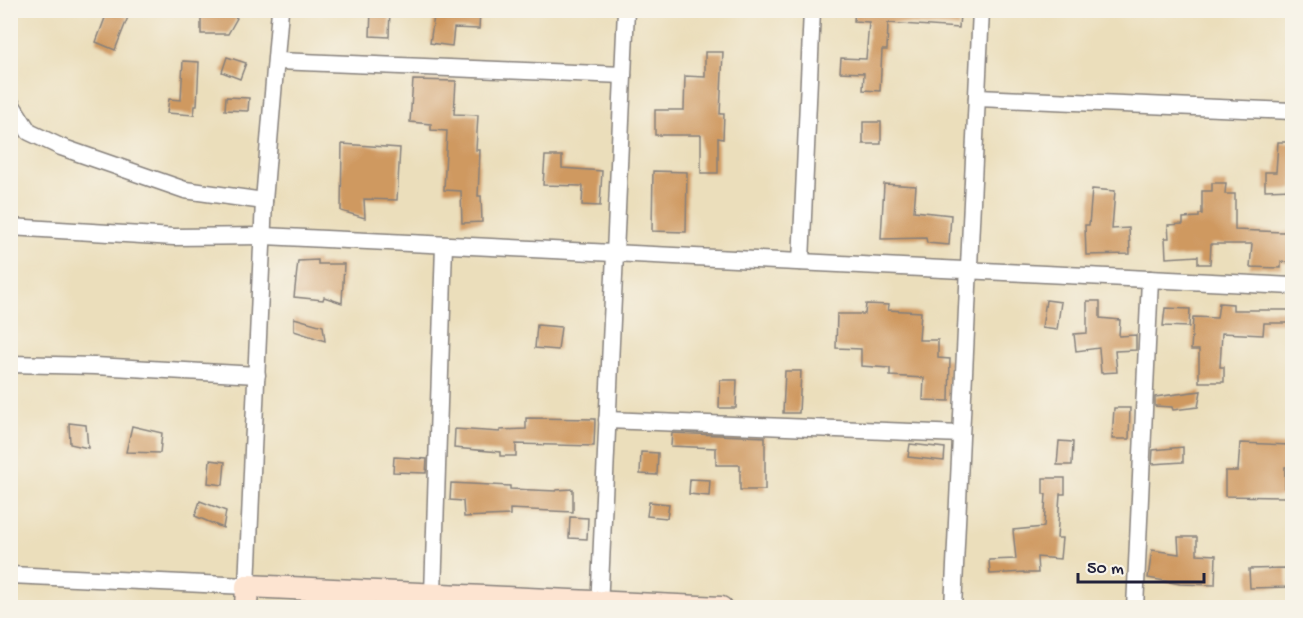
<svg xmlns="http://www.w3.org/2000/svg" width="1303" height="618" font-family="'Gochi Hand',sans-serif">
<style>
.building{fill:#cf9960}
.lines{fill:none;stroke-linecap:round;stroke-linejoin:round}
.street-casing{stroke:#86807b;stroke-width:19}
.secondary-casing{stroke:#86807b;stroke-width:25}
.street{stroke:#fff;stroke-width:16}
.secondary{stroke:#fde4d1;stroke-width:22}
</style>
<rect width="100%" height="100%" fill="#f7f3e8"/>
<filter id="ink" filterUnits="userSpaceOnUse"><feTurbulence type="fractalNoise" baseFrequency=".0167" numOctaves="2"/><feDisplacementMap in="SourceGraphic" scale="12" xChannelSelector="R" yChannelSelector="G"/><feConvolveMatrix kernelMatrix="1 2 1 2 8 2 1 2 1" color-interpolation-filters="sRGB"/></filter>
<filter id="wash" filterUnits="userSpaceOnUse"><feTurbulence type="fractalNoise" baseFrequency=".008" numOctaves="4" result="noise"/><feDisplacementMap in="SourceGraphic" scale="24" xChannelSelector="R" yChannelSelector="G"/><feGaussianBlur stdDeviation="1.35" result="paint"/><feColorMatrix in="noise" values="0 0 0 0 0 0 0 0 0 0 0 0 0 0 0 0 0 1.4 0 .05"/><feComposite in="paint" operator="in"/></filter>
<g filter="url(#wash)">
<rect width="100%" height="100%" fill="#ebdebb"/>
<g id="blocks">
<!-- building -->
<g class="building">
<polygon points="108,10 128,17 115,50 96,42"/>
<polygon points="201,10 224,10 237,18 228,34 201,34"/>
<polygon points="371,10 390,10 389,37 370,36"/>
<polygon points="435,10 480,10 479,29 454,28 452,46 430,43"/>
<polygon points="855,10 936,10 960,13 959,28 888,23 887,50 882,50 880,91 863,90 864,73 840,72 841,58 866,59 869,22 854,21"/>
<polygon points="705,52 723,52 720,114 724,114 723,139 718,138 718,173 701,173 701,135 655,135 655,110 684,110 685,76 705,77"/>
<polygon points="227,57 246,63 240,79 222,72"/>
<polygon points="183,61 199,62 197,106 195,106 194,115 167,113 169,99 181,100"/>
<polygon points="413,80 456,81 454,114 478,115 476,150 480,150 478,196 481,196 482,222 462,223 461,191 444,190 447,131 431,130 431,124 410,122"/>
<polygon points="226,97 249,98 248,111 225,110"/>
<rect x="863" y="122" width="18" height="22"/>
<polygon points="1278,142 1293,142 1293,189 1265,190 1265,172 1276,172"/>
<polygon points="342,144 400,148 397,200 364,199 365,218 341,211"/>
<polygon points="545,156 562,156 562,168 602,171 600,206 582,205 583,186 543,185"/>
<polygon points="653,171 687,172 686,232 652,231"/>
<polygon points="1212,183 1226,183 1225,194 1235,194 1235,230 1283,232 1293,230 1293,263 1281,262 1281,268 1250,267 1252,244 1211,244 1210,264 1198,264 1198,256 1166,258 1165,238 1169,238 1168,225 1183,224 1183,218 1199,217 1199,214 1202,214 1202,191 1212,191"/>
<polygon points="884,184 916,186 914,211 951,215 949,245 927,243 926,238 881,239"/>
<polygon points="1092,189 1115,191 1112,229 1129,228 1130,254 1086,255 1085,225 1089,225"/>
<polygon points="318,260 318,264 344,264 342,303 324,297 323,300 294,297 298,261"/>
<polygon points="1046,300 1061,302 1057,330 1042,328"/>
<polygon points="1087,301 1100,301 1100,318 1120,320 1119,336 1136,335 1136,350 1115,351 1117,372 1101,373 1099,348 1076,351 1074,334 1087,333"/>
<polygon points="1219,303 1233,304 1233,310 1293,310 1293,323 1264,323 1263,335 1222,333 1220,367 1224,367 1224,382 1199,382 1199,350 1191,350 1193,317 1217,318"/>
<polygon points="866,304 889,305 888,310 921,312 919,340 938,340 938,358 950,359 949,401 923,400 924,378 890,376 890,368 861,366 861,349 836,348 837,314 865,314"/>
<polygon points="1165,308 1190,309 1189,327 1163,326"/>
<polygon points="294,318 323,326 325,341 294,331"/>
<polygon points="537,325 561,327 558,350 535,348"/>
<polygon points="785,371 801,371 799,413 783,413"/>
<polygon points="720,380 737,380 736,408 719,408"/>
<polygon points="1201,391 1198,407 1173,410 1172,407 1155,406 1155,397"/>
<polygon points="1114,408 1130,408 1129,439 1112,439"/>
<polygon points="526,418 595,419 594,446 516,444 516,456 500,456 500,452 454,448 455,429 500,432 500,430 526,429"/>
<polygon points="69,423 86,425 88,448 70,444"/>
<polygon points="132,426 162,433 160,453 126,452"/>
<polygon points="672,433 765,437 765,490 740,490 740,465 716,465 716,448 671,446"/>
<polygon points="1059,441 1073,442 1072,465 1057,465"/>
<polygon points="1240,443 1291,445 1289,467 1285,467 1285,497 1225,496 1225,471 1238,471"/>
<polygon points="910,444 945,448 944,461 908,457"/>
<polygon points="1183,447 1183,462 1152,464 1153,450"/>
<polygon points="641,452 658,453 657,475 640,474"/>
<polygon points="394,457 427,459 426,473 393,472"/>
<polygon points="210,460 225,462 223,485 208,483"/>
<polygon points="1043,478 1065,478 1065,494 1060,494 1057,538 1062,538 1060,559 1037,557 1038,573 1024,573 1024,572 990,574 989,560 1016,559 1013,530 1044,527 1046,494 1043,494"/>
<polygon points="690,479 710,480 709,496 689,494"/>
<polygon points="451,483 510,486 510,489 556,491 556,490 573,489 573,512 510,509 510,515 464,517 463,501 450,500"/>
<polygon points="200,501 226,511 223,528 195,516"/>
<polygon points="649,502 669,504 667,518 647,516"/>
<polygon points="570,517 588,518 587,539 569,538"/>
<polygon points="1178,537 1197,537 1197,554 1216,555 1215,585 1180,584 1148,578 1152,550 1179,554"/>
<polygon points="1286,568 1287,587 1250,588 1249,569"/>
</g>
</g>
</g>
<g filter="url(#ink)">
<use href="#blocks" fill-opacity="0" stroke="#86807b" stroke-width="1.5"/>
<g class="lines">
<defs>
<g id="street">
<polyline points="277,61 623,75"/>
<polyline points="977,98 1292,111"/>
<polyline points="10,102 29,132 61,147 185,190 264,201"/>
<polyline points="10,227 174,237 264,236 1292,286"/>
<polyline points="801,262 812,10"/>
<polyline points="10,364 95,366 257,375"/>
<polyline points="607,420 961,434"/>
<polyline points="10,575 247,586 264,201 280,10"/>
<polyline points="433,594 444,245"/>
<polyline points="599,608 626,10"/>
<polyline points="953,608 981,10"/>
<polyline points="1135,608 1150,279"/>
</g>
<polyline id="secondary" points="246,608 247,586 721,608"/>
</defs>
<!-- street casing -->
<use href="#street" class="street-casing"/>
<!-- secondary casing -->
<use href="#secondary" class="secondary-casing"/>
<!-- street -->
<use href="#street" class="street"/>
<!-- secondary -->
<use href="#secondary" class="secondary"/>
</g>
</g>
<!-- margin -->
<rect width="1303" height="618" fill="none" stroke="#f7f3e8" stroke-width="36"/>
<!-- scale -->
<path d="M1078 573v9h126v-9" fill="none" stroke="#22223b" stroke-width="3"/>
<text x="1087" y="573" font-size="18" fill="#22223b" stroke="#f7f3e8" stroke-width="4.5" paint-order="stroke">50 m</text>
</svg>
